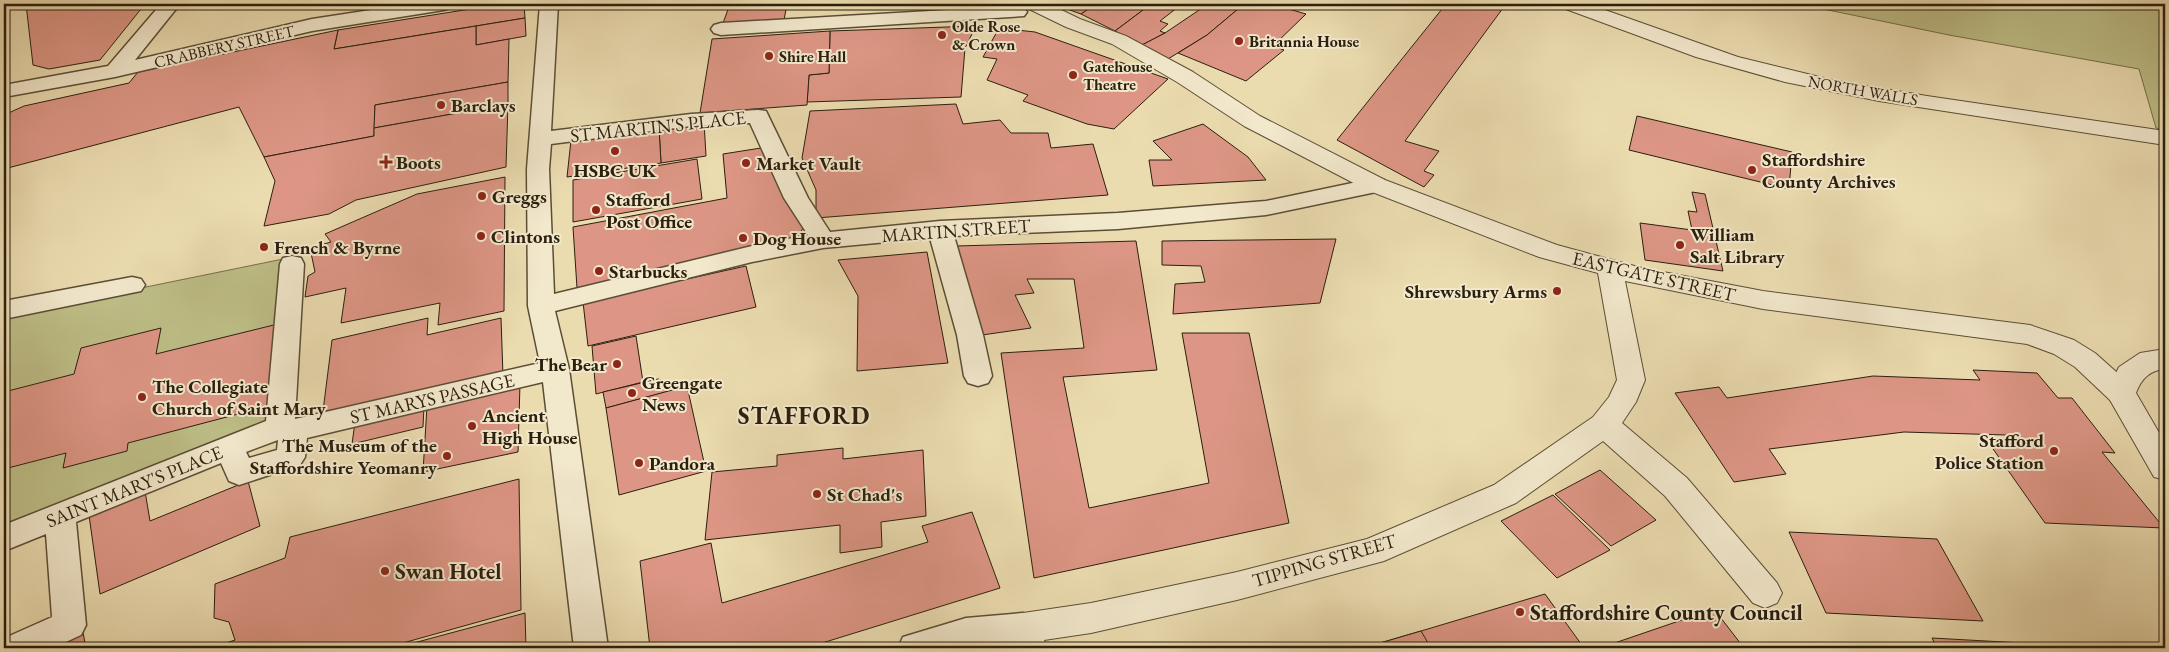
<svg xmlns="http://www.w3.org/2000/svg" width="2169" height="652" font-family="'EB Garamond',serif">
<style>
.green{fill:#bebe87;stroke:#746e4a}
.building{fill:#dd9685;stroke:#2b1f0e}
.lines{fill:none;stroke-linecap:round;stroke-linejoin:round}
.pedestrian-casing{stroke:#5b4e36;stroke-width:3}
.minor-casing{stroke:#5b4e36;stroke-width:2}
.tertiary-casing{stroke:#5b4e36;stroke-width:2}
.pedestrian{fill:#f2e8cc;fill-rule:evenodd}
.minor{fill:#f2e8cc;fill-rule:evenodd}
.tertiary{fill:#f2e8cc;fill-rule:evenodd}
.poi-dot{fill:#8f2418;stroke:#f2e8cc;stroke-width:2}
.labels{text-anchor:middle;stroke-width:4;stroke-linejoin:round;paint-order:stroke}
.far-poi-label{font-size:16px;font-weight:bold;fill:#2b1f0e;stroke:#f2e8cc;text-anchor:start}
.far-street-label{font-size:16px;fill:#2b1f0e;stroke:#f2e8cc}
.poi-label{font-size:19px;font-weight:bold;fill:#2b1f0e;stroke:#f2e8cc;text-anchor:start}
.street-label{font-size:19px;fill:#2b1f0e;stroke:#f2e8cc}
.near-poi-label{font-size:22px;font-weight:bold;fill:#2b1f0e;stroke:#f2e8cc;text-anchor:start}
.district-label{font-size:24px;font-weight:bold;letter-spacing:1px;fill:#2b1f0e;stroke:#f2e8cc}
</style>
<rect width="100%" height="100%" fill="#ebdcb0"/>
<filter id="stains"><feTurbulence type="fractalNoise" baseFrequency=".004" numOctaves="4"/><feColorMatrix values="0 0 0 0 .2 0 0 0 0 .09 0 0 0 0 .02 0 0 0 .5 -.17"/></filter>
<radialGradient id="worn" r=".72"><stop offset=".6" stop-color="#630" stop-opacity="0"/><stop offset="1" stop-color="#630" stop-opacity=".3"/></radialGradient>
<!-- green -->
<g class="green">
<polygon points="1799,4 2165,4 2165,130 2156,128 2139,69 1949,35"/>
<polygon points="288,258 291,412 4,525 4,316"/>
</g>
<!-- building -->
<g class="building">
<polygon points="17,4 145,4 100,60 49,69 33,65 26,4 16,7"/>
<polygon points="502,4 524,4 525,18 334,49 338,30"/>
<polygon points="730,4 787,4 784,20 723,23"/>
<polygon points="1053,4 1096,4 1081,14"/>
<polygon points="1096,4 1151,4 1115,31 1081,14"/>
<polygon points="1151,4 1182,4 1160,21 1168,24 1160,31 1165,33 1142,45 1115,31"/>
<polygon points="1208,4 1244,4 1207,35 1168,59 1142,45 1165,33"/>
<polygon points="1244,4 1272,4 1306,14 1273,46 1284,50 1246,81 1178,53 1207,35"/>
<polygon points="1446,4 1506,4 1405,141 1439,151 1424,171 1434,175 1424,187 1337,140"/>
<polygon points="525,18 526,36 476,45 476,26"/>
<polygon points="476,26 476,45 509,39 508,82 375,105 374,136 264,157 239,107 4,169 4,115 24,106 129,83 138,72 338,30 334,49"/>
<polygon points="976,26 965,48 961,97 807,102 809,75 829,73 830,31"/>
<polygon points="999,28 1035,32 1168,79 1114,129 1087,124 1023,101 1028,95 987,80 997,59 983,57"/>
<polygon points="830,31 829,73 809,75 807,105 700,113 712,39"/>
<polygon points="508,82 508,104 374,128 375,105"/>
<polygon points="508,104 506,167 356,200 329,214 264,226 275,181 264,157 374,136 374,128"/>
<polygon points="956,104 963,124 1000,120 1011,133 1048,133 1051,148 1093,144 1108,195 816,218 816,190 802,158 810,111"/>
<polygon points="1637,116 1792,152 1789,189 1629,150"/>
<polygon points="704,122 706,156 661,163 659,128"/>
<polygon points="1203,124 1248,157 1266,180 1153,186 1149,160 1172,160 1153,141"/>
<polygon points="659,128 661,163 567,177 571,140"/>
<polygon points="761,148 803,228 798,237 577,288 573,227 727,198 723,154"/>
<polygon points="697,159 702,199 573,222 573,180"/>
<polygon points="505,177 504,311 438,325 440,303 341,323 346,288 305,297 308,276 315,272 310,248 331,242 325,234 417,194"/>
<polygon points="1692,192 1705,194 1723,271 1645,260 1640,223 1692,230 1688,211 1697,212"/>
<polygon points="1336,239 1320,303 1173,314 1175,284 1205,282 1201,266 1162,265 1162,241"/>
<polygon points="1136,241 1157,370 1063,377 1089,508 1209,483 1182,333 1249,333 1289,523 1034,578 1001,353 1084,348 1074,279 1027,279 1034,293 1015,295 1031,328 982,335 956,246"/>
<polygon points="927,252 948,363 857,371 858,296 838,260"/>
<polygon points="746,266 756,307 588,346 583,302"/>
<polygon points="428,318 427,335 501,318 503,376 322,419 332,340"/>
<polygon points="286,322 280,403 128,443 127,451 63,468 66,453 4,469 4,392 74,374 81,348 161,328 156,354"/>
<polygon points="636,336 643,382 596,394 592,346"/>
<polygon points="1973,370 2037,373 2058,398 2072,398 2115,453 2102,452 2164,528 2045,523 1991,446 2015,447 2006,435 1904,432 1769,449 1786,474 1734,482 1675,393 1719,387 1727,398 1873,376 1980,380"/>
<polygon points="658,379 670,382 670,391 606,408 603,392"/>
<polygon points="520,384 518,452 423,472 427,406"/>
<polygon points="687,386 706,471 619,495 606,408"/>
<polygon points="424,406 423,427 352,444 355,422"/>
<polygon points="843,448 843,459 923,450 926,516 881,522 882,547 840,553 840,525 705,540 712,472 777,466 777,455"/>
<polygon points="1600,470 1656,520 1611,546 1555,494"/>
<polygon points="519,479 521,610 385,648 211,648 235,640 229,622 214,618 215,584 285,558 290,537"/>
<polygon points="248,481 260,526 100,594 88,508 144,485 150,521"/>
<polygon points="1553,495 1610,550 1557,578 1501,521"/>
<polygon points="972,512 1000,588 806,648 650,648 640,561 711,543 722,603 928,542 922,526"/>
<polygon points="1789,532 1937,539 1983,621 1826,613"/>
<polygon points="1545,594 1584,648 1363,648 1421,631"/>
<polygon points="1714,609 1744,648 1600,648"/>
<polygon points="525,613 526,648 395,648"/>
<polygon points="81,622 86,648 24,648"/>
<polygon points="1421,631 1431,648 1363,648"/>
<polygon points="1932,638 2112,648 1937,648"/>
</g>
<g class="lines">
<defs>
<g id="pedestrian">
<polygon points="161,4 180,4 135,60 312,19 410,4 453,4 451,8 444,10 312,31 115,77 4,97 4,85 108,66"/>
<path d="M540,4H558L551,131L691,114L758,110L766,111L808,198L830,232L940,221L1118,213L1266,201L1376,178L1384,180L1388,185L1384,190L1376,192L1266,215L1118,229L954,236L983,335L992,376L988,383L978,386L968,383L964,376L957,335L930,238L823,248L752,262L555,311L569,369L608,648H574L543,382L307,438L305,457L300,465L239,485L229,481L221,463L76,522L86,625L81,635L53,648H4L7,637L52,617L46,534L4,551V525L266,421L280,264L283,258L292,256L301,258L304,264L295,419L540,363L528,306L527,169ZM750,123L784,198L808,235L752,246L554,294L549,169L551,144L691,126ZM278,440L277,450L249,458L246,452Z"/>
<polygon points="1017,6 1024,8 1027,12 1024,16 721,35 714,33 711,29 714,25 721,23"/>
<polygon points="132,277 141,279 145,285 141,291 4,319 4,301"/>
<path d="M1023,613L1035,618L1040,628L1035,638C1002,650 933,650 898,648L903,637L966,618Z"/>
</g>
<g id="minor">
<polygon points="1024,4 1049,4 1080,19 1126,36 1193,72 1260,116 1385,180 1557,245 1642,268 1763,291 2030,325 2074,340 2095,353 2131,385 2136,393 2131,401 2121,404 2111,401 2075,367 2054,354 2027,344 1763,309 1625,281 1645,380 1636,402 1622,423 1687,478 1777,583 1782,593 1777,603 1765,608 1753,603 1665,496 1603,441 1516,503 1384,561 1237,600 1091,633 1044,640 1047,648 1011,648 1006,628 1011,617 1023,613 1091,603 1237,572 1367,539 1494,485 1593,417 1609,397 1617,380 1598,273 1539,257 1367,190 1244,126 1177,82 1112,44 1066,27 1027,8"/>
<polygon points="1560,4 1588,4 1738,57 1832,80 1927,96 2165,131 2165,145 1879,101 1785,82 1696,57 1563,8"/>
</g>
<path id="tertiary" d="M2165,349V369C2150,370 2141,379 2136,393L2165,443V480L2154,477L2106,393L2119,367L2140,353Z"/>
</defs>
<!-- pedestrian casing -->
<use href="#pedestrian" class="pedestrian-casing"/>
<!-- minor casing -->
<use href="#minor" class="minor-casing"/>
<!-- tertiary casing -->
<use href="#tertiary" class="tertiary-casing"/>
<!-- pedestrian -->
<use href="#pedestrian" class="pedestrian"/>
<!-- minor -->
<use href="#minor" class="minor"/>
<!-- tertiary -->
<use href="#tertiary" class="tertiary"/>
</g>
<!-- markers -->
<g class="poi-dot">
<circle cx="942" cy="35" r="5"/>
<circle cx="1239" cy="41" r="5"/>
<circle cx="769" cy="56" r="5"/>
<circle cx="1073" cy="75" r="5"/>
<circle cx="441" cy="105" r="5"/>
<circle cx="615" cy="151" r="5"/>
<path d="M383.5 154.5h5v5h5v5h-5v5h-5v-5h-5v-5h5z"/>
<circle cx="746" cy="163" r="5"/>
<circle cx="1752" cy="170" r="5"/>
<circle cx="482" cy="196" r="5"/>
<circle cx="596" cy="210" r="5"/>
<circle cx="481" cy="236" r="5"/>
<circle cx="743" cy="238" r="5"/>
<circle cx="1680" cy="245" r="5"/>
<circle cx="264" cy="247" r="5"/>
<circle cx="599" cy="271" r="5"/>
<circle cx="1557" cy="291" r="5"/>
<circle cx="617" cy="364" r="5"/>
<circle cx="632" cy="393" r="5"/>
<circle cx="142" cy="397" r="5"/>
<circle cx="472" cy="426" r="5"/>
<circle cx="2054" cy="451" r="5"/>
<circle cx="447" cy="456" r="5"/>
<circle cx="639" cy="463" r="5"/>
<circle cx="817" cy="494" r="5"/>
<circle cx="385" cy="571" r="5"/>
<circle cx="1520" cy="612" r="5"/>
</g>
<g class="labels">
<!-- far-poi labels -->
<g class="far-poi-label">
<text x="952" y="32">Olde Rose<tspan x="952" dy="18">&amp; Crown</tspan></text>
<text x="1249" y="47">Britannia House</text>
<text x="779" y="62">Shire Hall</text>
<text x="1083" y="72">Gatehouse<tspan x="1083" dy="18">Theatre</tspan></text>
</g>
<!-- far-street labels -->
<g class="far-street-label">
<text transform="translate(224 46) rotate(-13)" y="6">CRABBERY STREET</text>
<text transform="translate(1863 90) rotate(10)" y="6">NORTH WALLS</text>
</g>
<!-- poi labels -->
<g class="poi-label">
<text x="451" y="112">Barclays</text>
<text x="1762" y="166">Staffordshire<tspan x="1762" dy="22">County Archives</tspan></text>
<text x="396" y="169">Boots</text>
<text x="756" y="170">Market Vault</text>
<text x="615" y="177" text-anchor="middle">HSBC UK</text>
<text x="492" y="203">Greggs</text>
<text x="606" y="206">Stafford<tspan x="606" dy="22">Post Office</tspan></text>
<text x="1690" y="241">William<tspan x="1690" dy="22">Salt Library</tspan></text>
<text x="491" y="243">Clintons</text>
<text x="753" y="245">Dog House</text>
<text x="274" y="254">French &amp; Byrne</text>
<text x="609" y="278">Starbucks</text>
<text x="1547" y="298" text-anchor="end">Shrewsbury Arms</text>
<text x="607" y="371" text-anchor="end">The Bear</text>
<text x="642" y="389">Greengate<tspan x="642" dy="22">News</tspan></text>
<text x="152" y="393">The Collegiate<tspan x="152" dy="22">Church of Saint Mary</tspan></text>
<text x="482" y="422">Ancient<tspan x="482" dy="22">High House</tspan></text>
<text x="2044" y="447" text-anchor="end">Stafford<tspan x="2044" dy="22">Police Station</tspan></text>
<text x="437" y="452" text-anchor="end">The Museum of the<tspan x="437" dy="22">Staffordshire Yeomanry</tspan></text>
<text x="649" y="470">Pandora</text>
<text x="827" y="501">St Chad's</text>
</g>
<!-- street labels -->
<g class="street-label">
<text transform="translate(658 126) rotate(-6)" y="7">ST MARTIN'S PLACE</text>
<text transform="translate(956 230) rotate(-4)" y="7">MARTIN STREET</text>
<text transform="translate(1654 276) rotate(13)" y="7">EASTGATE STREET</text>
<text transform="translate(432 398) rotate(-13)" y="7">ST MARYS PASSAGE</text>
<text transform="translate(134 486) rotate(-22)" y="7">SAINT MARY'S PLACE</text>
<text transform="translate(1324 560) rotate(-16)" y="7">TIPPING STREET</text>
</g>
<!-- near-poi labels -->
<g class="near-poi-label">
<text x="395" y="579">Swan Hotel</text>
<text x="1530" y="620">Staffordshire County Council</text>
</g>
<!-- district labels -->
<g class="district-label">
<text x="804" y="424">STAFFORD</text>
</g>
</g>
<!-- margin -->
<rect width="2169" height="652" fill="none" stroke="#ebdcb0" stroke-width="20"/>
<rect x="5" y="5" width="2159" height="642" fill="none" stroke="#2b1f0e" stroke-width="2.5"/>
<rect x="10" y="10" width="2149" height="632" fill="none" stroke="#2b1f0e"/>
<rect width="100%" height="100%" filter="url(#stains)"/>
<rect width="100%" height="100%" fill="url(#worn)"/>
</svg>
